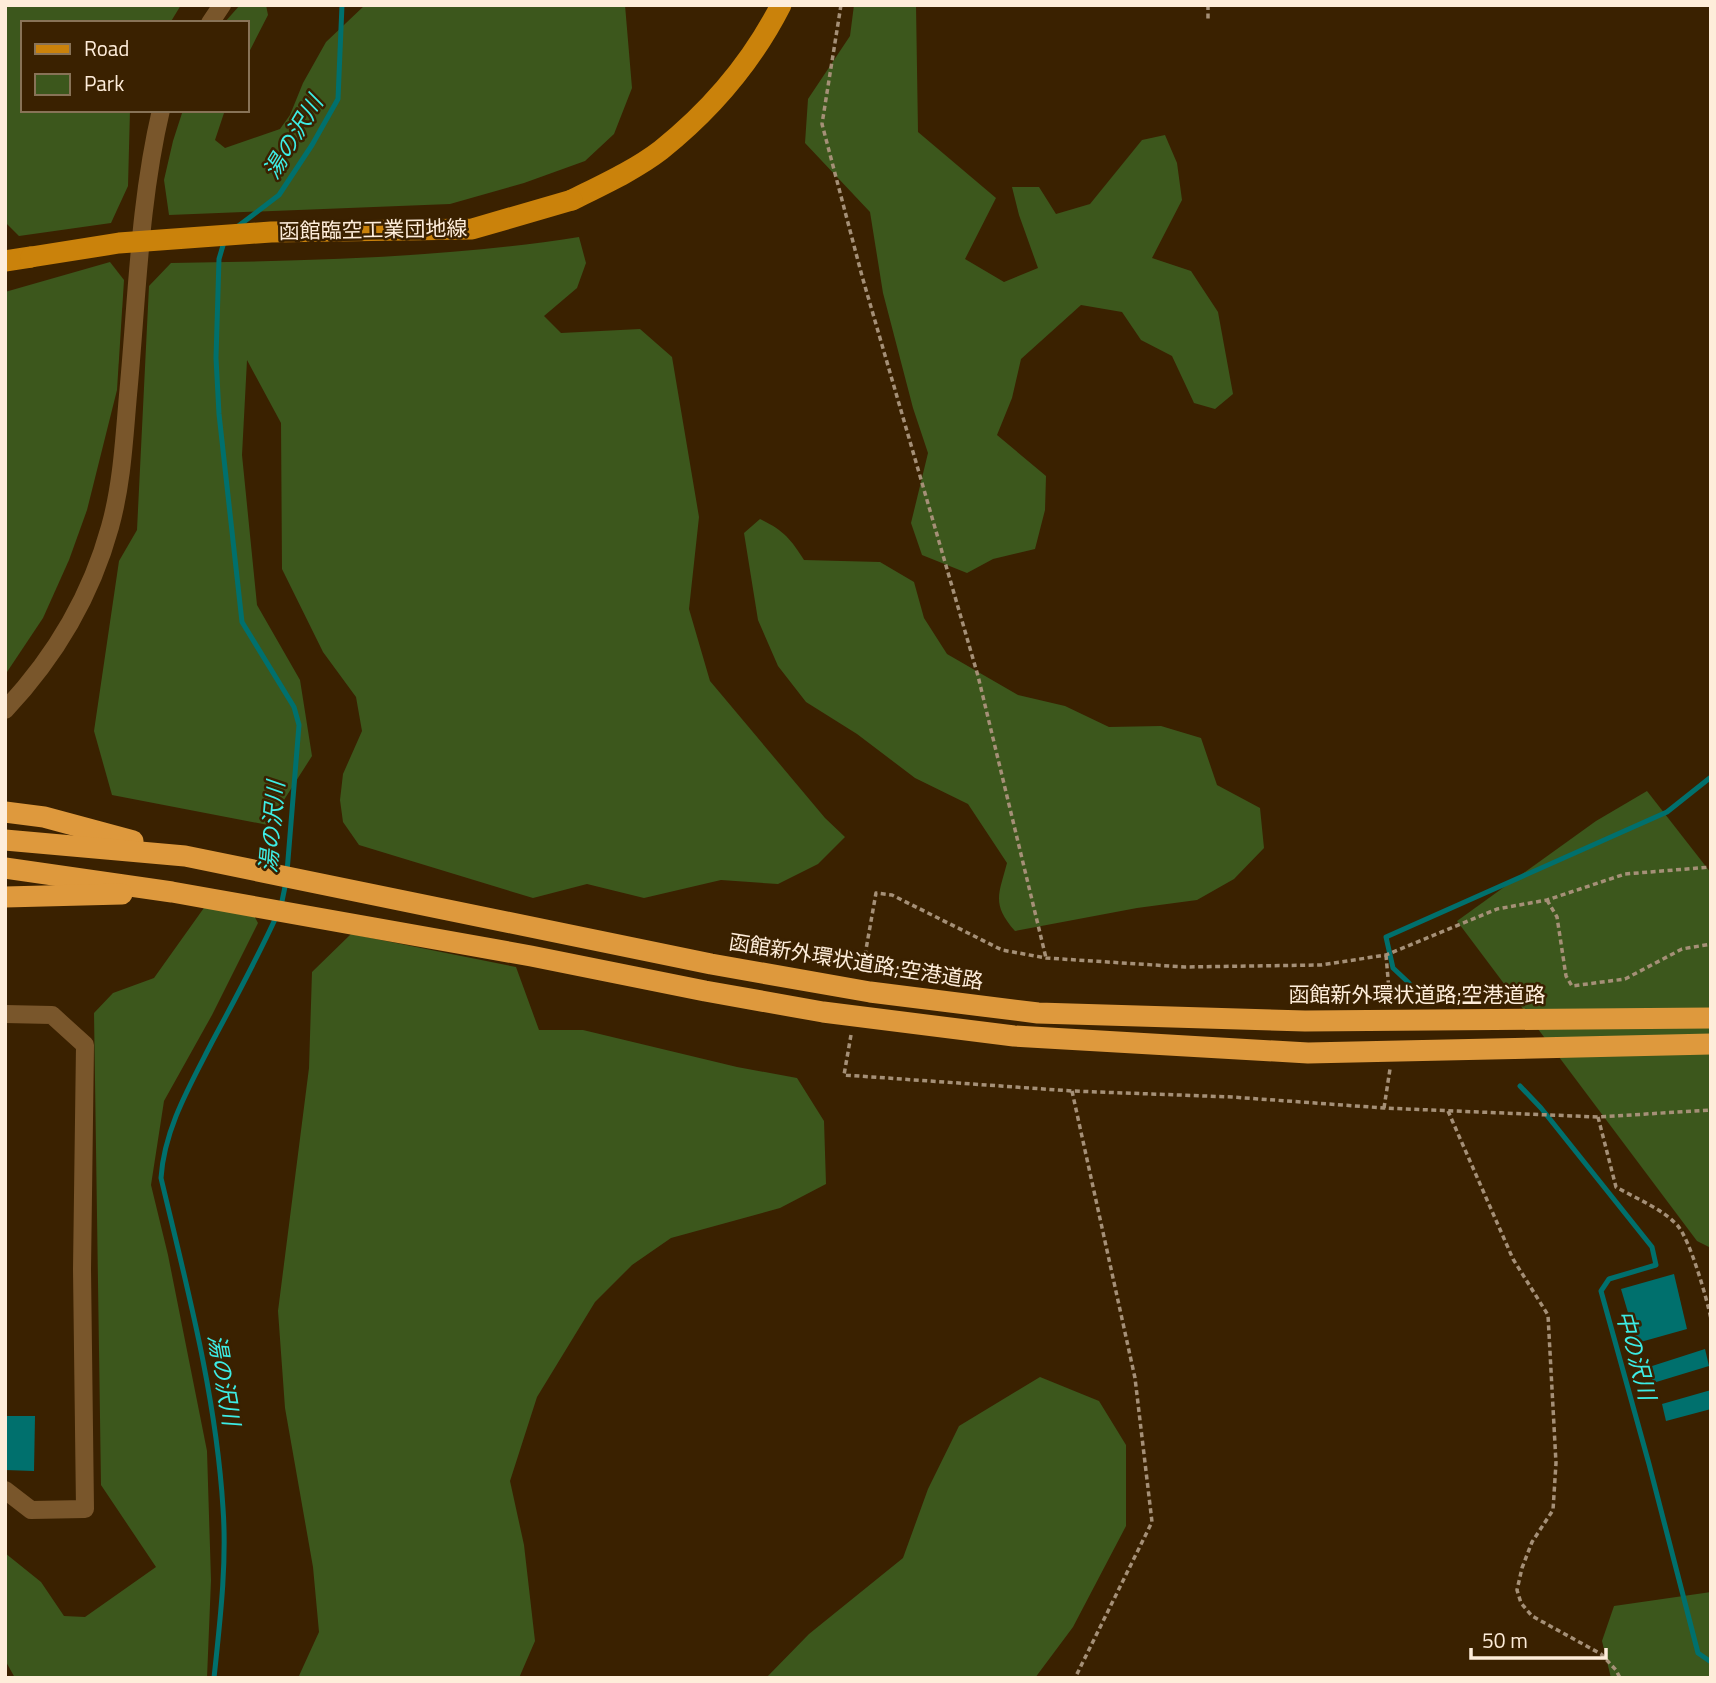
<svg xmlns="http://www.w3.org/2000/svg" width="1716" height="1683" font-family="'Titillium Web','Noto Sans JP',sans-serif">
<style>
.green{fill:#3c571c}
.water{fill:#00706d}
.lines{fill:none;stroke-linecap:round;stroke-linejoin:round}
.stream{stroke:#00706d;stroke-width:5}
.path{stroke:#a59077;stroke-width:3.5;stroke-dasharray:5 3.5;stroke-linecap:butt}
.minor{stroke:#79562b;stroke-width:18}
.major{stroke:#ca820b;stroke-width:21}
.highway{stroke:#de993d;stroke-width:21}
.major-bridge{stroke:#ca820b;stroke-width:21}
.labels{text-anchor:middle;stroke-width:5;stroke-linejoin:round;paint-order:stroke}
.street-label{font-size:21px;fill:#feedda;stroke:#3a2100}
.water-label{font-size:23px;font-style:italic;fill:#3dede5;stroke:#3a2100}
</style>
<rect width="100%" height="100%" fill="#3a2100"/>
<!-- green -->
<g class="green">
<polygon points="5,5 181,5 170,23 23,23 23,110 130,110 128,186 111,223 19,236 5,222"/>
<polygon points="240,5 266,5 268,15 247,56 247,23 224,23"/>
<polygon points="365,5 625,5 632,88 614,134 585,161 524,183 450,204 169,215 164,180 173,141 183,110 225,110 215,140 225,148 280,129 290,115 303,83 326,42"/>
<polygon points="854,5 916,5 918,132 996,198 965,259 1004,282 1038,268 1019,215 1012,187 1039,187 1056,214 1090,204 1142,140 1165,135 1177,163 1182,200 1152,258 1191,271 1218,312 1233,394 1215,409 1194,403 1172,356 1141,340 1122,312 1081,305 1021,359 1012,398 997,435 1046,476 1045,510 1035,549 993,559 967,573 922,555 911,523 928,453 913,408 883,293 870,212 805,143 808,99 850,36"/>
<path d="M579,237L586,263L577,288L544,316L561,333L640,329L672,357L699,517L689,609L710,681L825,818L845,837L818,864L778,884L721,880L644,898L587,884L533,898L359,845L343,822L340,800L343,774L362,731L356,697L323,652L282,569L281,423L247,360L242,455L257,605L300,680L312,756L268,825L112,795L94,731L119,561L137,530L149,286L171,263C307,261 445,258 579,237Z"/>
<polygon points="110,262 124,280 117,390 87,510 69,560 43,618 5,675 5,292"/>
<path d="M760,519C783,530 791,539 804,560L880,562L914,582L924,618L947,654L1018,695L1065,706L1109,727L1161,726L1201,738L1217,785L1260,808L1264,848L1234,879L1197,900L1137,908L1015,931C991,904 999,894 1007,863L968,804L915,778L857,734L806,702L778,666L758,620L744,533Z"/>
<polygon points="1647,791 1711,873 1711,1248 1697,1241 1457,921 1596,821"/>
<polygon points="244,897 258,923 212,1015 164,1101 151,1185 168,1255 207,1451 211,1580 207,1678 15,1678 5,1660 5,1553 41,1582 64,1616 85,1617 156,1567 101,1485 94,1013 113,993 154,978 206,905"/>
<polygon points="351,934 516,967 539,1030 583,1030 737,1067 797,1078 824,1121 826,1184 780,1208 671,1238 632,1265 595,1302 537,1397 510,1481 524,1545 535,1641 519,1678 298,1678 319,1632 313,1567 285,1408 278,1311 309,1068 312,972"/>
<polygon points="1040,1377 1099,1401 1126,1445 1126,1526 1073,1627 1035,1678 766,1678 809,1634 903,1558 928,1489 959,1426"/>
<polygon points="1711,1592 1711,1678 1611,1678 1602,1641 1614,1606"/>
</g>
<!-- water -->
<g class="water">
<polygon points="1674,1274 1687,1329 1637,1343 1621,1289"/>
<polygon points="1705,1349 1709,1366 1653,1383 1649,1367"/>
<polygon points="1711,1390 1711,1409 1666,1421 1662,1404"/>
<polygon points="5,1416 35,1416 34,1471 5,1470"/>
</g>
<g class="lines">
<!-- stream -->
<g class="stream">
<polyline points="237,227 279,195 312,145 338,99 342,5"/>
<polyline points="224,242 219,259 216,358 219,414 242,622 294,707 299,725 287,872"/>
<polyline points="281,906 286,882"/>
<polyline points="1409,983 1393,968 1386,937 1667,812 1711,777"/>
<polyline points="1520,1086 1541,1108 1652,1247 1656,1265 1609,1279 1601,1291 1649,1464 1698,1653 1711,1662"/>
<path d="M214,1678C220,1621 227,1564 223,1508C216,1395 187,1287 161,1178C164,1130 189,1087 211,1044C234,1001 257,959 277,915"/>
</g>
<!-- path -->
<g class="path">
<polyline points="841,5 822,124 862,276 978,676 1046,958"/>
<polyline points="1208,5 1208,22"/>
<polyline points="1547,900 1557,917 1566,976 1572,986 1625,979 1682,949 1711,944"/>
<polyline points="1386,955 1390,1002"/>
<polyline points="862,972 876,893 892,895 1002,950 1046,958 1185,967 1321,965 1386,955 1497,909 1547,900 1625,874 1711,867"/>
<polyline points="851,1035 844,1075 1072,1091 1232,1097 1384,1108 1598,1117 1711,1110"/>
<polyline points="1072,1091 1135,1378 1152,1522 1075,1678"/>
<polyline points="1384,1108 1390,1069"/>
<polyline points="1448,1111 1513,1259 1548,1315 1556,1463 1553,1510 1532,1542 1522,1568 1517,1590 1521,1603 1532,1616 1601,1654 1616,1670 1620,1678"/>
<path d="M1598,1117L1616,1187C1637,1199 1661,1208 1677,1225C1690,1239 1707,1299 1711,1319"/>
</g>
<!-- minor -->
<g class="minor">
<polyline points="210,23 222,5"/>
<path d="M5,710C54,658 91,596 110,527C122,484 124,440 128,395C137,301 139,203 161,110"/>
<polyline points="5,1014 52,1015 85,1045 82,1269 85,1509 31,1510 5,1490"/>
</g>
<!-- major -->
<g class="major">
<path d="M572,200C602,185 635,170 661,150C711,110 752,62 781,5"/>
<polyline points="5,261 31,257"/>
</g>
<!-- highway -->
<g class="highway">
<polyline points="5,812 44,817 133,841"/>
<polyline points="5,840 185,856 711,964 870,992 1038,1013 1305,1021 1711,1018"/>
<polyline points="5,868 172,892 531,956 705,991 823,1012 1014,1036 1308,1053 1711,1044"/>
<polyline points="5,897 122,894"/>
</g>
<!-- major-bridge -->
<polyline class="major-bridge" points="31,257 119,243 271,232 472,229 572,200"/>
</g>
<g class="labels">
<!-- street labels -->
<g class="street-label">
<text transform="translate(373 230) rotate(-1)" y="7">函館臨空工業団地線</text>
<text transform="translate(856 962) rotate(9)" y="7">函館新外環状道路;空港道路</text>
<text x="1417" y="1002">函館新外環状道路;空港道路</text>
</g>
<!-- water labels -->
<g class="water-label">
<text transform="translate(293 137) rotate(-59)" y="8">湯の沢川</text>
<text transform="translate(272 827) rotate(-85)" y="8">湯の沢川</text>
<text transform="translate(1636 1355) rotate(75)" y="8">中の沢川</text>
<text transform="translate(224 1380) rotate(80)" y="8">湯の沢川</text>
</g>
</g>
<!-- border -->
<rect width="1716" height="1683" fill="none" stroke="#feedda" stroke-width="14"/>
<!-- legend -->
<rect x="21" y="21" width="228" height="91" fill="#3a2100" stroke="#887357" stroke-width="2"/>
<rect x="35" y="44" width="35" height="10" fill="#ca820b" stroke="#887357" stroke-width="2"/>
<text x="84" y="56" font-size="21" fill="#feedda">Road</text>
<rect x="35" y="74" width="35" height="21" fill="#3c571c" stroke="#887357" stroke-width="2"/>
<text x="84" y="91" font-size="21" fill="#feedda">Park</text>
<!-- scale -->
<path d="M1471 1648v10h135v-10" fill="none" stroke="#feedda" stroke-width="3.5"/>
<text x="1482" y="1648" font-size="21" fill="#feedda" stroke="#3a2100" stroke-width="5" paint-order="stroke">50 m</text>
</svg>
